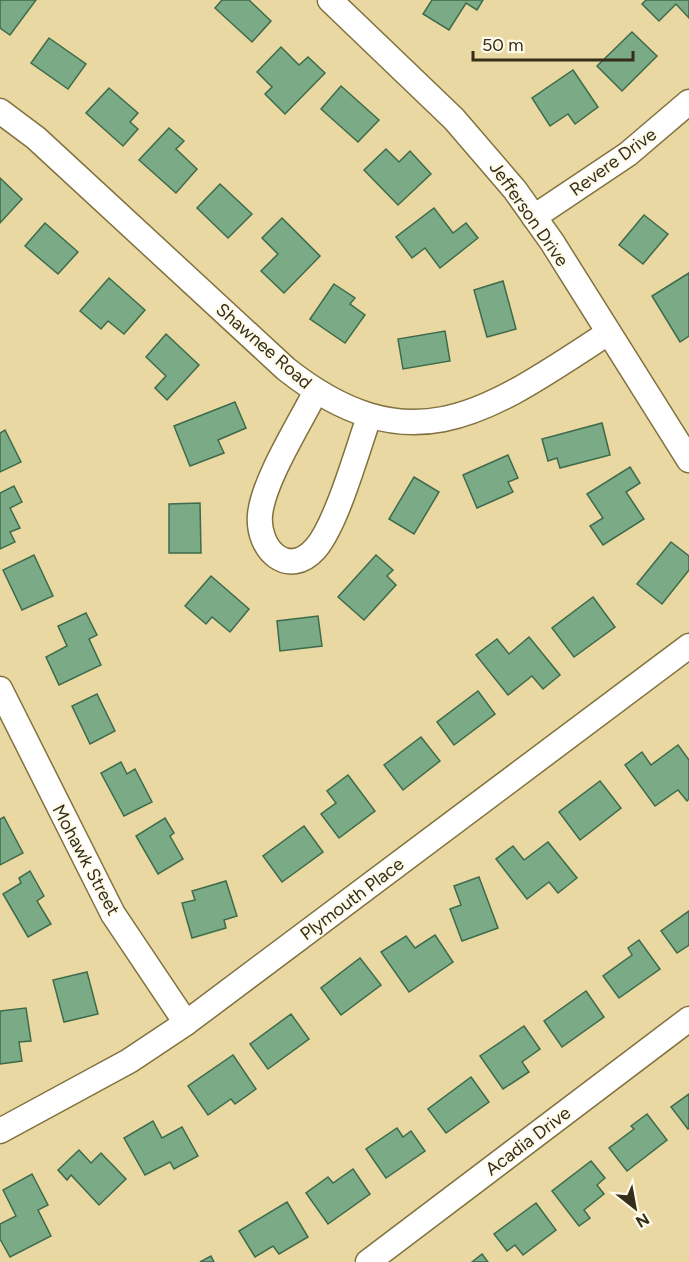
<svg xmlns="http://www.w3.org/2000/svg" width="689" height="1262" font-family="Figtree,sans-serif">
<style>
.building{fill:#7aaa86;stroke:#3e6b4b;stroke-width:1.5}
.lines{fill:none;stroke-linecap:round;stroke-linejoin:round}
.street-casing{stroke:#81713e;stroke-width:27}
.street{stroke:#fff;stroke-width:24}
.labels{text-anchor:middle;stroke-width:4.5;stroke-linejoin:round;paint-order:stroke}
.street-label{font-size:18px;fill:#352e19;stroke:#fffaea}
</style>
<rect width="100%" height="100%" fill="#ead8a2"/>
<!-- building -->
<g class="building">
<polygon points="0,0 36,0 10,35 0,28"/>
<polygon points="222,0 249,0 271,21 252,42 215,8"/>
<polygon points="432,0 483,0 477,10 466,3 449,30 423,14"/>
<polygon points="646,0 689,0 689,18 676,4 659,21 642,4"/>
<polygon points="632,32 657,56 622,91 597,66"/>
<polygon points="49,38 86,64 68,89 31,63"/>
<polygon points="281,47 299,65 308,57 325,73 285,114 265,94 272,87 257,72"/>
<polygon points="573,70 598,107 575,124 568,114 550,126 532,98"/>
<polygon points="341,86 379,120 358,142 321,109"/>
<polygon points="109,88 138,113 130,122 138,129 123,146 86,113"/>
<polygon points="169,128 184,141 176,149 197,169 176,193 139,160"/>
<polygon points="386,149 399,162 410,151 431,174 398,205 364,170"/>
<polygon points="0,178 22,199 0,223"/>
<polygon points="220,184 252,214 228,238 197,208"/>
<polygon points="434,208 453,233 466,223 478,238 440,268 425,248 412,258 396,237"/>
<polygon points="644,215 668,234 643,264 619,245"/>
<polygon points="282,218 320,256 284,293 261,271 278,254 262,238"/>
<polygon points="45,223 78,252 58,274 25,246"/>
<polygon points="689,273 689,336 680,342 652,296"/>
<polygon points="109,278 145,310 124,334 108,321 101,329 80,311"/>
<polygon points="503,281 516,329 487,337 474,290"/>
<polygon points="334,284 355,298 350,304 365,315 345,343 310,319"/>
<polygon points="445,331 450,361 403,369 398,339"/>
<polygon points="166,334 199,365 167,400 155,388 166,376 146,357"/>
<polygon points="235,402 246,428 218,440 224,453 190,466 174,426"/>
<polygon points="602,423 610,455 560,468 557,458 548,461 542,439"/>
<polygon points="5,430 21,462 0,472 0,433"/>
<polygon points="508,455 518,478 508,482 513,492 477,508 463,475"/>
<polygon points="630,467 640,483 626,492 644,519 603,545 590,526 603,518 587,494"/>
<polygon points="414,477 439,492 414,534 389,519"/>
<polygon points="14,486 22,502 10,508 20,528 10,532 15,542 0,549 0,493"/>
<polygon points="200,503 201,553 169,553 169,504"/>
<polygon points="671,542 689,556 689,570 662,604 637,584"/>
<polygon points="34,555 53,596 22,610 3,570"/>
<polygon points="376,555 393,570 387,576 396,585 364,620 338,597"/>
<polygon points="211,576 249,609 230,632 212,617 206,624 185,606"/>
<polygon points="593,597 615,627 574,657 552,628"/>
<polygon points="86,613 97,635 89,639 101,665 59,685 46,657 67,646 58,626"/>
<polygon points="318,616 322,646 280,651 277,621"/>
<polygon points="529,637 560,675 543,689 532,676 508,695 476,655 497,639 509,654"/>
<polygon points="478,691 495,714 454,745 437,722"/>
<polygon points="97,694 115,731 90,744 72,706"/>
<polygon points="421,737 440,761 403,790 384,765"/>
<polygon points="678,745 689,760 689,799 687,801 678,790 655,806 625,765 642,752 651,765"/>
<polygon points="121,762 127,774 135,769 152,802 124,816 101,773"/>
<polygon points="348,775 375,811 339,838 321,814 336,803 327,791"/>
<polygon points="600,781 621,808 580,840 559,812"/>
<polygon points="4,817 23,853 0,865 0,819"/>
<polygon points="165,818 174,833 170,836 183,859 158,874 136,836"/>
<polygon points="304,826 323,852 282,882 263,856"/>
<polygon points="548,842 577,878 558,893 549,882 527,899 496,859 513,846 524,860"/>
<polygon points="30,871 44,896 37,901 51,924 28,937 3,894 21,883 19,878"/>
<polygon points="479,877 498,928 462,941 450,909 461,905 454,886"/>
<polygon points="226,881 237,916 224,920 226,928 192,938 182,903 195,900 192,891"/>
<polygon points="689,911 689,945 677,953 661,931"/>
<polygon points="435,935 453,962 409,992 381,952 406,936 415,948"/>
<polygon points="639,940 660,969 619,998 603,976 632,955 628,948"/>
<polygon points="360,958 381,985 341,1015 321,988"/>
<polygon points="87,972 98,1014 64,1022 53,980"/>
<polygon points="586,991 604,1017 562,1047 544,1021"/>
<polygon points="26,1008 31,1041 19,1042 22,1061 0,1064 0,1011"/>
<polygon points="291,1014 309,1039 268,1069 250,1044"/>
<polygon points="524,1026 540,1049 522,1062 529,1072 503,1089 480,1056"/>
<polygon points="233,1055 256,1089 235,1104 231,1099 208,1115 188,1086"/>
<polygon points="471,1077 489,1102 446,1133 428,1109"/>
<polygon points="689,1094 689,1128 688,1129 671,1107"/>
<polygon points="647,1114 667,1140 627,1171 609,1148 634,1129 631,1126"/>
<polygon points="153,1121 162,1138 182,1127 198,1156 174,1169 170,1162 145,1175 124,1138"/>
<polygon points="397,1128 403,1137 411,1131 425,1151 386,1178 366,1149"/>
<polygon points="79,1150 91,1163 101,1153 126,1179 99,1205 71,1175 67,1180 58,1170"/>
<polygon points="591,1161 605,1178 597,1185 604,1194 584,1210 590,1218 579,1226 552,1191"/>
<polygon points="353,1169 370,1194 328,1224 306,1193 328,1177 333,1183"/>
<polygon points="32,1174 48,1205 38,1210 51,1236 10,1257 0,1239 0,1224 16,1216 3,1190"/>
<polygon points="287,1202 308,1237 279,1254 273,1246 255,1257 239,1231"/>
<polygon points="536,1203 556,1230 523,1255 515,1245 507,1251 494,1234"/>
<polygon points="482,1254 488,1262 472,1262"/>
<polygon points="211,1256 214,1262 200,1262"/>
</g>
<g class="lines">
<defs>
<g id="street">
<polyline points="330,0 454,119 515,190 552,242 689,460"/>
<path d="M0,111L36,138L286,369C414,470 491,409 608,333"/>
<polyline points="534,217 628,154 689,102"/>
<path d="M316,391C300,423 263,481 260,515C257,549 288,580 316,548C337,523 357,451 369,417"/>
<polyline points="0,689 113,914 186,1023"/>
<polyline points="0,1131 129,1061 186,1023 689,646"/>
<polyline points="368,1262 689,1019"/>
</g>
</defs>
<!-- street casing -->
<use href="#street" class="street-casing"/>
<!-- street -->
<use href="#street" class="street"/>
</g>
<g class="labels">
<!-- street labels -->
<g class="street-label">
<text transform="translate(613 162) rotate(-36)" y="6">Revere Drive</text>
<text transform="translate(529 214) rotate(55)" y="6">Jefferson Drive</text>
<text transform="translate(264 346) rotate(41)" y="6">Shawnee Road</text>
<text transform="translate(86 860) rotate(62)" y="6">Mohawk Street</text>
<text transform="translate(352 899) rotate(-37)" y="6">Plymouth Place</text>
<text transform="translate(528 1141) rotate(-37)" y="6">Acadia Drive</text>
</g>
</g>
<!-- north arrow -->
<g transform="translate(635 1208) rotate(149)" stroke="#fffaea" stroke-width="4.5" paint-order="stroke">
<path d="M0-4.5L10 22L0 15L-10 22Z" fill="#352e19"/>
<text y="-9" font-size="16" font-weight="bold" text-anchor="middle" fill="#352e19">N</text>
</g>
<!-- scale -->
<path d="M473 51v9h160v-9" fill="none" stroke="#352e19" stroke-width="3"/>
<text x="482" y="51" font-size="18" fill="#352e19" stroke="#fffaea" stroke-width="4.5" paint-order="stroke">50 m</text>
</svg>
